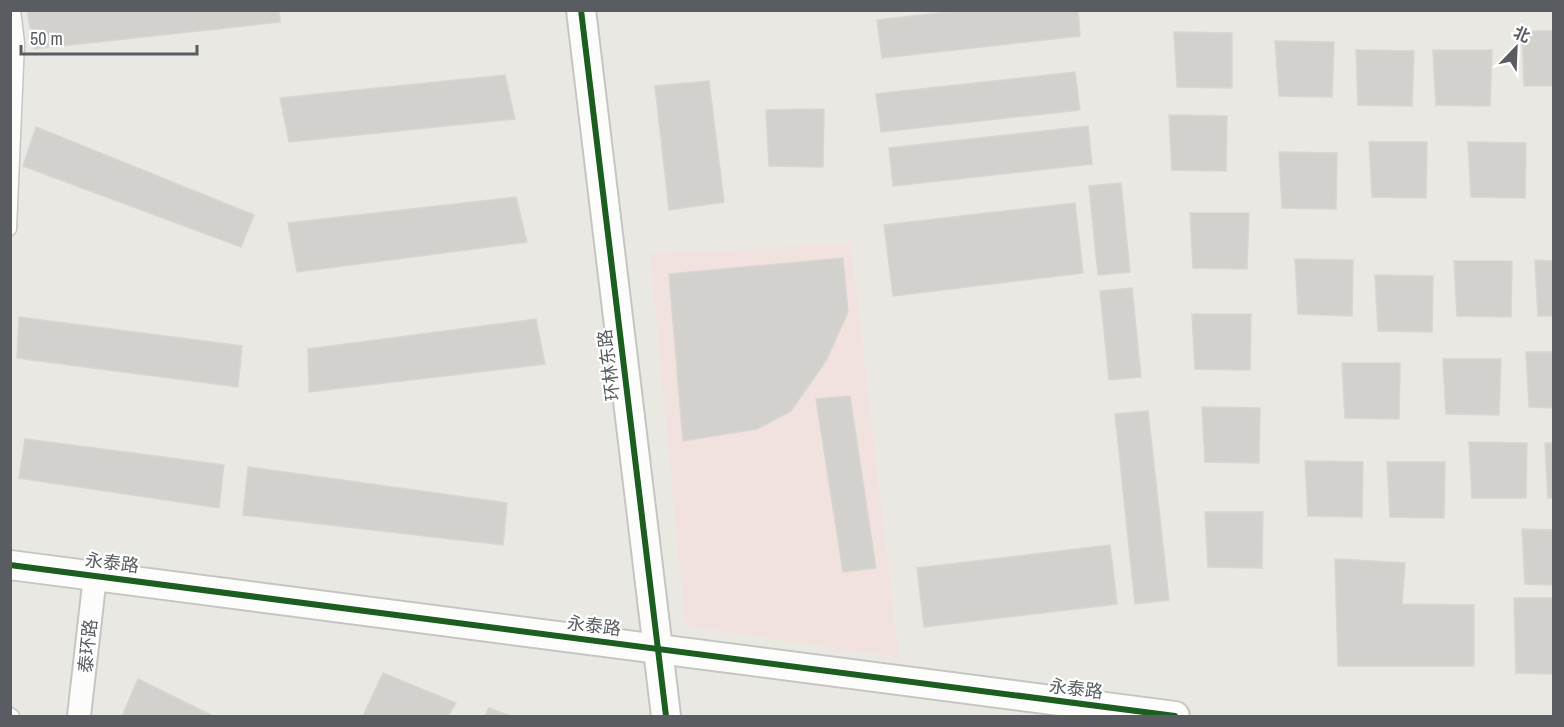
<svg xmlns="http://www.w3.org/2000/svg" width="1564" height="727" font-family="'Archivo Narrow','Noto Sans SC',sans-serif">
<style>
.medical{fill:#f2e2df}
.building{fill:#d2d1cd;stroke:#d8d6d2;stroke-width:1.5}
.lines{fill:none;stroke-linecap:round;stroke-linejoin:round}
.service-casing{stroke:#c5c5c4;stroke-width:15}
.minor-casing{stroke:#c5c5c4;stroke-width:26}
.tertiary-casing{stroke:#c5c5c4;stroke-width:32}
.service{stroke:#fcfcfb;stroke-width:12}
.minor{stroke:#fcfcfb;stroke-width:22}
.tertiary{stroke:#fcfcfb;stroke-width:28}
.cycleway-casing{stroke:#fff;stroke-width:10}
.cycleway{stroke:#1b5e20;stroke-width:6}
.labels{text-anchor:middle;stroke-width:4.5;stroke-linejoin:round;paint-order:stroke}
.street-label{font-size:18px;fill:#595d61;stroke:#fff}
</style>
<rect width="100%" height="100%" fill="#e9e8e3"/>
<!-- medical -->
<polygon class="medical" points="851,244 899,658 685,626 650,253"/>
<!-- building -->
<g class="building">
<polygon points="27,10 279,10 280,22 34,49"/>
<polygon points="966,10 1078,10 1080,36 882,58 877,20"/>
<polygon points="1522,31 1554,31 1554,86 1524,86"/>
<polygon points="1174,32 1232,33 1232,88 1177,87"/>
<polygon points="1275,41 1334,42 1332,97 1279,96"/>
<polygon points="1356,50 1414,51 1412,106 1358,105"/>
<polygon points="1433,50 1492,50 1490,106 1436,105"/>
<polygon points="1075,72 1080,110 881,132 876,94"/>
<polygon points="505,75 515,119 289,142 280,98"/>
<polygon points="709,81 724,202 669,210 655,86"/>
<polygon points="824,109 823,167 769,166 766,110"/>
<polygon points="1169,115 1227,116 1226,171 1172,170"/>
<polygon points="1088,126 1092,164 893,186 889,148"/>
<polygon points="36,127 254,215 241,247 23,166"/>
<polygon points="1369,142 1427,142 1426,198 1372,197"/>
<polygon points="1468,142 1526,143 1525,198 1471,197"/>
<polygon points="1279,152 1337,153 1336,209 1282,208"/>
<polygon points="1121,183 1130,272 1098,275 1089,186"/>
<polygon points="516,197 527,242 297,272 288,223"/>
<polygon points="1075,203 1083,273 893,296 884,225"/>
<polygon points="1190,213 1249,213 1247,269 1193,268"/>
<polygon points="843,258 848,312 826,361 791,411 757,429 683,441 669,274"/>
<polygon points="1295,259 1353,260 1352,316 1298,314"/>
<polygon points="1535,260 1554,261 1554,316 1538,316"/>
<polygon points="1454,261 1512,261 1511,317 1457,316"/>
<polygon points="1375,275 1433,276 1432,332 1378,331"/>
<polygon points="1132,288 1141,377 1109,380 1100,291"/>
<polygon points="1192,314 1251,314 1250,370 1195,369"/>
<polygon points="19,317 242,346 238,387 17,358"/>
<polygon points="536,319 545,364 309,392 308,349"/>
<polygon points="1526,352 1554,352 1554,408 1529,407"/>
<polygon points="1443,359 1501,359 1499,415 1446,414"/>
<polygon points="1342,363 1400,363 1399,419 1345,418"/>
<polygon points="850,396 876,568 843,572 816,399"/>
<polygon points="1202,407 1260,408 1259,463 1205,462"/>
<polygon points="1148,411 1169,600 1135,604 1115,414"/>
<polygon points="25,439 224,465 219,508 19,478"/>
<polygon points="1469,442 1527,443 1526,498 1472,498"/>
<polygon points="1545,443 1554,443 1554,498 1548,498"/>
<polygon points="1305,461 1363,462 1362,517 1308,516"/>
<polygon points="1387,462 1445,462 1444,518 1390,517"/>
<polygon points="248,467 507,503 503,545 243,515"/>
<polygon points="1205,512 1263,512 1262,568 1208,567"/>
<polygon points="1522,529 1554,530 1554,585 1525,584"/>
<polygon points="1110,545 1117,604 924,627 917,568"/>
<polygon points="1335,559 1405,563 1402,604 1474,605 1474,666 1338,666"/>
<polygon points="1514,598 1554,598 1554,674 1516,673"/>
<polygon points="383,673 456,703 448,716 363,716"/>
<polygon points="138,679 213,716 122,716"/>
<polygon points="489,708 511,716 485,716"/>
</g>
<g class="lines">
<defs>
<g id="service">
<polyline points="10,229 18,43 14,10"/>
<polyline points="10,714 13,716"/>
</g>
<polyline id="minor" points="79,716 95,576"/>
<g id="tertiary">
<polyline points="581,10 666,716"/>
<polyline points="10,565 1175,716"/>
</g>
</defs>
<!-- service casing -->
<use href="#service" class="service-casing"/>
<!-- minor casing -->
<use href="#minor" class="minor-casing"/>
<!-- tertiary casing -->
<use href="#tertiary" class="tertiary-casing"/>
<!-- service -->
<use href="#service" class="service"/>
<!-- minor -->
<use href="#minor" class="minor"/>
<!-- tertiary -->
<use href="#tertiary" class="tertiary"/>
<defs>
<g id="cycleway">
<polyline points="581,10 666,716"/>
<polyline points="10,565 1175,716"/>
</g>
</defs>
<!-- cycleway casing -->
<use href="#cycleway" class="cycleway-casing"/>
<!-- cycleway -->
<use href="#cycleway" class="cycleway"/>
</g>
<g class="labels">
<!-- street labels -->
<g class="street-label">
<text transform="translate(609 365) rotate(-97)" y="6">环林东路</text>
<text transform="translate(112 563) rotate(7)" y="6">永泰路</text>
<text transform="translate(594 626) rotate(7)" y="6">永泰路</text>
<text transform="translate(88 646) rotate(-84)" y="6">泰环路</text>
<text transform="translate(1076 689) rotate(7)" y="6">永泰路</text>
</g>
</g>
<!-- border -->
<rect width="1564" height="727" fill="none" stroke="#595d61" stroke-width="24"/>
<!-- north arrow -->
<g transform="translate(1516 48) rotate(23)" stroke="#ffffff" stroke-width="4.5" paint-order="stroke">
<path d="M0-4.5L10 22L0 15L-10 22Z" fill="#595d61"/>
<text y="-9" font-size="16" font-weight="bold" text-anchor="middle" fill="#595d61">北</text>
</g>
<!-- scale -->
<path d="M21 45v9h176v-9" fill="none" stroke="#595d61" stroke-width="3"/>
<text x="30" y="45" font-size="18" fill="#595d61" stroke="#ffffff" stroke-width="4.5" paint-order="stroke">50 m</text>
</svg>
